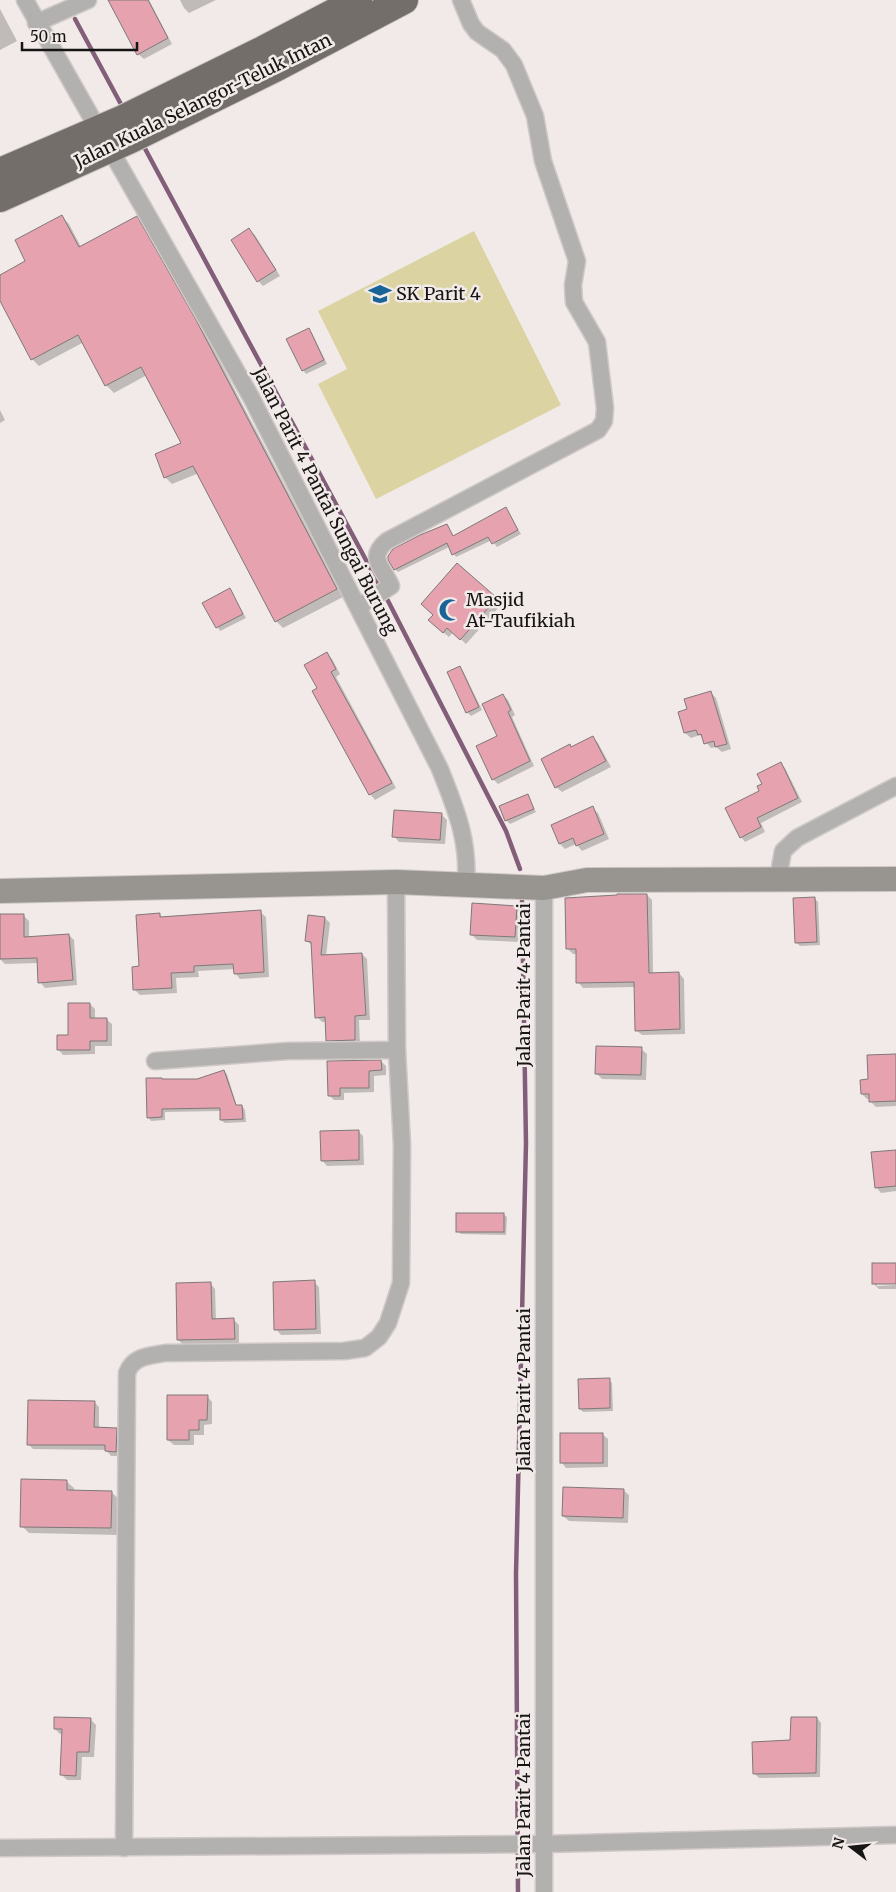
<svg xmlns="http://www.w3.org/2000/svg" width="896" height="1892" font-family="Merriweather,serif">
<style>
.green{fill:#dcd3a2}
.shadow{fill:#0003}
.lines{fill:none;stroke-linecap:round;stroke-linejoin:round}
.stream{stroke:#825e78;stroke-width:4.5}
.building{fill:#e6a3af;stroke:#7f7879}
.street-casing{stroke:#cec8c6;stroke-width:19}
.secondary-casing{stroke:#cec8c6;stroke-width:26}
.highway-casing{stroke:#cec8c6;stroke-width:30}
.street{stroke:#b3b1af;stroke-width:16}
.secondary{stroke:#989591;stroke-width:24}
.highway{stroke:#736e6a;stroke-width:28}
.labels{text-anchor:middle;stroke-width:5;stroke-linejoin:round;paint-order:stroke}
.street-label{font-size:18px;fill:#171514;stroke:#f1eae8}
.poi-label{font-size:18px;fill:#171514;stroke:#f1eae8;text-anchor:start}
</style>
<rect width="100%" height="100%" fill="#f1eae8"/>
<!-- green -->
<polygon class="green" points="474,231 561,405 376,499 318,384 347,369 318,311"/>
<!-- shadow -->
<g class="shadow">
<polygon points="111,0 149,0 172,44 144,59 138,54"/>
<polygon points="180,0 216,0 189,13 184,8"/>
<polygon points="0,9 17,41 0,50"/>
<polygon points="62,217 69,224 81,247 137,218 144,225 202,327 343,597 283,628 276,621 199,473 172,484 165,477 183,444 147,375 114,393 106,385 84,342 39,366 32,359 0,298 0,276 27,262"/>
<polygon points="249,230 255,235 280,276 263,286 258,281"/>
<polygon points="308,330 312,333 327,364 306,374 303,370"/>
<polygon points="0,410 5,420 0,423"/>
<polygon points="505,508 521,534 497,547 492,540 456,557 449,547 398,572 395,569 447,525 454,537"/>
<polygon points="230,590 246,618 220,631 204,603"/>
<polygon points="496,599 501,605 466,644 453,632 449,637 435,626"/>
<polygon points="327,654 332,659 340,674 336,677 396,788 375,800 370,794 318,688"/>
<polygon points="459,667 463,671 482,710 471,716 467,712"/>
<polygon points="710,692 716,698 731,749 722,752 716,747 711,748 700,735 691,738 685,733 689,710"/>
<polygon points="503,695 508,700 515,715 512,717 534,766 498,784 493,779"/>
<polygon points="593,738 598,743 611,767 562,792 556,787 572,748"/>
<polygon points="781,764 785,768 802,802 761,823 765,832 745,842 741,837 761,792"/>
<polygon points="527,796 536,812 510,824 506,820 501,807"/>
<polygon points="592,808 598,813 609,839 582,851 576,844 565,849 560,844 552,825"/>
<polygon points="441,814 447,820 445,844 399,842 394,836"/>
<polygon points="647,895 652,900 653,974 679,973 684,979 685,1034 642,1035 636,1030 636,987 583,988 578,982 577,954 573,954 568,949"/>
<polygon points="815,899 818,902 820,945 800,946 796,942"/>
<polygon points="516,907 522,913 520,942 477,940 471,934"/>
<polygon points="260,912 266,917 269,977 240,979 235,973 235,969 198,971 199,977 176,978 177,993 140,995 135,990 140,967 160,915 163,918"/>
<polygon points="23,915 29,921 29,938 69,935 74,940 77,985 45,988 40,982 38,963 5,964 0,959 0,916"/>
<polygon points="325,918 330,923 326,956 362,954 367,959 370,1020 359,1020 360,1045 332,1045 327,1040 326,1022 322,1022 317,1017 313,946 306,940"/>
<polygon points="90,1004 95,1009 95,1019 106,1019 112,1024 112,1046 95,1046 95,1054 63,1055 58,1049 70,1036"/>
<polygon points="641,1049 647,1054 646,1080 602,1079 596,1073"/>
<polygon points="896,1055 896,1106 876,1107 871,1102 871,1099 867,1099 862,1094 870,1081"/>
<polygon points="381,1061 386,1066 386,1075 374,1076 374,1092 344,1093 344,1100 334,1100 329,1095 329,1062"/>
<polygon points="223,1071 227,1074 237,1107 242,1106 245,1110 246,1122 225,1123 221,1120 221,1111 165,1112 165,1120 151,1121 148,1117 163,1081 197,1080"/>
<polygon points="358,1131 363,1136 364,1165 327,1166 322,1160"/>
<polygon points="896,1151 896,1191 881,1193 876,1187"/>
<polygon points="503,1214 507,1217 506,1235 461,1234 457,1231"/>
<polygon points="896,1264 896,1283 877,1283 877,1286 896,1285 896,1289 879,1289 874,1284"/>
<polygon points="314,1282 319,1287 321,1334 281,1335 276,1329"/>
<polygon points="210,1283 215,1289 216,1320 234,1320 239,1325 239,1344 184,1345 178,1340"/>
<polygon points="609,1380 612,1383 613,1411 583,1412 580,1409"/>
<polygon points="207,1396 212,1402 212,1424 204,1425 204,1435 194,1435 194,1445 174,1445 168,1440"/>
<polygon points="94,1402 99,1407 99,1429 116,1429 121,1434 121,1456 111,1456 106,1450 33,1449 28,1444"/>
<polygon points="602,1434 608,1439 608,1467 566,1468 561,1462"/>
<polygon points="66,1481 74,1488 74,1491 111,1492 119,1499 118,1535 29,1533 22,1526"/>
<polygon points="623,1490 629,1495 628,1523 569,1521 563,1516"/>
<polygon points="817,1718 821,1723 820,1777 759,1778 755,1774"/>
<polygon points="90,1719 96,1725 94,1757 82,1757 81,1780 67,1780 62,1775 63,1734 60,1734 55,1729"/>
</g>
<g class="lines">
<!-- stream -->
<g class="stream">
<polyline points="75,19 123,108"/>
<polyline points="142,143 381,588"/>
<polyline points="385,595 506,831 520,869"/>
<polyline points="518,1892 516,1574 526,1143 522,901"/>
</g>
</g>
<!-- building -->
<g class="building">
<polygon points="108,0 148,0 168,38 137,55"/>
<polygon points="62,215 79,247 137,216 195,318 337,589 275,622 193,466 164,478 155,454 181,443 141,367 105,386 78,335 31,360 0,301 0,275 25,261 15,240"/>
<polygon points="249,228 276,270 257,282 231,240"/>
<polygon points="309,328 324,360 302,371 286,339"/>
<polygon points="506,507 518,530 492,544 488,537 452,555 447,543 394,570 388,560 388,556 393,549 420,535 447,524 453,536"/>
<polygon points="457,563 497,598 460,640 447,628 443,633 428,620 433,615 421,604"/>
<polygon points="230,588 243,614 216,628 202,603"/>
<polygon points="327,652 336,669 331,672 392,783 369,795 312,691 317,688 304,665"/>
<polygon points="460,666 479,707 466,713 447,672"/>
<polygon points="711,691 727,744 715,747 714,741 704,744 701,734 698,735 696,730 684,733 678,712 687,709 684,699"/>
<polygon points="503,694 511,710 508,712 530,761 492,780 476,746 497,736 482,704"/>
<polygon points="593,736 606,761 555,788 541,759 570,744 571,747"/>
<polygon points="781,762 798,798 757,818 761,827 740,838 725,808 759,791 757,786 762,784 757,774"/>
<polygon points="528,794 534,809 505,821 499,806"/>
<polygon points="593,806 604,834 576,846 573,838 559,844 551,825"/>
<polygon points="394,810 442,813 440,840 392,837"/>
<polygon points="617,894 647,894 649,973 679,972 680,1029 635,1031 634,982 576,983 576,949 566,949 565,898 617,895"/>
<polygon points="815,897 817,942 795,943 793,898"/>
<polygon points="472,903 517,906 515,937 470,935"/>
<polygon points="261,910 264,972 234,974 233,964 194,966 194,972 171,973 172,988 133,990 132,967 139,966 136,915 160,913 160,917"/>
<polygon points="0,914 24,914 24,937 69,934 73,980 38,983 37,958 0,959"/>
<polygon points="308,915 325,917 321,955 362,953 366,1015 355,1016 355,1040 326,1041 325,1017 315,1018 311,942 305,941"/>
<polygon points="68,1003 90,1003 90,1018 107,1018 107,1041 90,1041 90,1050 57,1050 57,1035 68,1035"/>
<polygon points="596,1046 642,1047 641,1075 595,1074"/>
<polygon points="896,1054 896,1101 869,1102 869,1094 861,1094 860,1080 868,1079 867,1055"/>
<polygon points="381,1060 382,1070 369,1071 369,1088 340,1088 340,1096 328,1096 327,1061"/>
<polygon points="224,1070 236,1105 242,1105 243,1119 220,1120 220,1108 162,1109 162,1117 147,1118 146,1078 162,1078 162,1079 197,1079"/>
<polygon points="359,1130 359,1160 321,1161 320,1131"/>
<polygon points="896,1150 896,1186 875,1188 871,1152"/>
<rect x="456" y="1213" width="48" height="19"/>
<rect x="872" y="1263" width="24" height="21"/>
<polygon points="315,1280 316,1329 274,1330 273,1282"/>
<polygon points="211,1282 212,1319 234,1318 235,1339 177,1340 176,1283"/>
<polygon points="610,1378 610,1408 579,1409 578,1379"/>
<polygon points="167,1395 208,1395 207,1420 199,1420 199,1430 189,1430 189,1440 167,1440"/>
<polygon points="28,1400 95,1401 94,1427 117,1428 116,1452 105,1451 105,1445 27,1445"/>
<rect x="560" y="1433" width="43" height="30"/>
<polygon points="21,1479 67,1480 67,1490 112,1491 111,1528 20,1527"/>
<polygon points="563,1487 624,1489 623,1518 562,1516"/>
<polygon points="54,1717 91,1718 89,1752 77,1752 76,1776 60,1775 62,1729 54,1729"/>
<polygon points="791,1717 817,1717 816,1773 753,1774 752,1742 790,1740"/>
</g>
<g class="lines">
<defs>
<g id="street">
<polyline points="25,0 98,129"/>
<polyline points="36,23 88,0"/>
<path d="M110,149L251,397L440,769C456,810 469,839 466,885"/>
<path d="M358,607L391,586C384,568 366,558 387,541L598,430L604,421L605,408L597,342L574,302L573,285L577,261L543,161L535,116L514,65L503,50L477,32L471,24L461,0"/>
<polyline points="778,879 783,851 797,838 896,786"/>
<polyline points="544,888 544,1892"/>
<polyline points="155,1061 288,1051 397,1050"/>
<polyline points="0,1848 544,1844 896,1835"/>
<path d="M124,1848L127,1373C133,1356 149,1356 165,1353L344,1351L365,1348L379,1337L388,1323L401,1283L402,1145L397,1050L396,882"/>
</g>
<polyline id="secondary" points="0,891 396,882 544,888 587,880 896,879"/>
<g id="highway">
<polyline points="0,172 123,119 263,50 358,0"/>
<polyline points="0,198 131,139 273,69 404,0"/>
</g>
</defs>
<!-- street casing -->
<use href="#street" class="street-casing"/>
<!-- secondary casing -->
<use href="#secondary" class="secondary-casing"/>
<!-- highway casing -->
<use href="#highway" class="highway-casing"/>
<!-- street -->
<use href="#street" class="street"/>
<!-- secondary -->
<use href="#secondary" class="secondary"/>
<!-- highway -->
<use href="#highway" class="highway"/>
</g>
<!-- icons -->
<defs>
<symbol id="school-bare" viewBox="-9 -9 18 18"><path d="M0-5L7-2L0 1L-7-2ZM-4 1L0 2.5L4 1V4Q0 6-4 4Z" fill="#196397" stroke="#f1eae8" stroke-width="2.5" paint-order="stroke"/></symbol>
<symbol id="mosque-bare" viewBox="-9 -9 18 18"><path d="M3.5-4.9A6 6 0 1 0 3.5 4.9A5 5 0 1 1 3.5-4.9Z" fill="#196397" stroke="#f1eae8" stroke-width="2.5" paint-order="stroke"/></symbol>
</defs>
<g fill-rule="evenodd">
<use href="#school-bare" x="364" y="278" width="32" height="32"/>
<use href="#mosque-bare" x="434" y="594" width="32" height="32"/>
</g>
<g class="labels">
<!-- street labels -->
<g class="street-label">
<text transform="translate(203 101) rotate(-26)" y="6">Jalan Kuala Selangor-Teluk Intan</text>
<text transform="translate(325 501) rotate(63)" y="6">Jalan Parit 4 Pantai Sungai Burung</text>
<text transform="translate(524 985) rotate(-90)" y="6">Jalan Parit 4 Pantai</text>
<text transform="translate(524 1390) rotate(-90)" y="6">Jalan Parit 4 Pantai</text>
<text transform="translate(524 1795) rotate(-90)" y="6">Jalan Parit 4 Pantai</text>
</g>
<!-- poi labels -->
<g class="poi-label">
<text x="396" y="300">SK Parit 4</text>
<text x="466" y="606">Masjid<tspan x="466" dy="21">At-Taufikiah</tspan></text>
</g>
</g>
<!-- north arrow -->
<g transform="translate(851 1847) rotate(286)" stroke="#f1eae8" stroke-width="4" paint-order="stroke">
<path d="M0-4L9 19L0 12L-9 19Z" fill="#171514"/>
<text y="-8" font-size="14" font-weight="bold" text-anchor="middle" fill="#171514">N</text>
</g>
<!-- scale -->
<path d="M22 42v8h115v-8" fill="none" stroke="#171514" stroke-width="2.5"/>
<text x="30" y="42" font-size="15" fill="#171514" stroke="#f1eae8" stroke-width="4" paint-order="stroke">50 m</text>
</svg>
